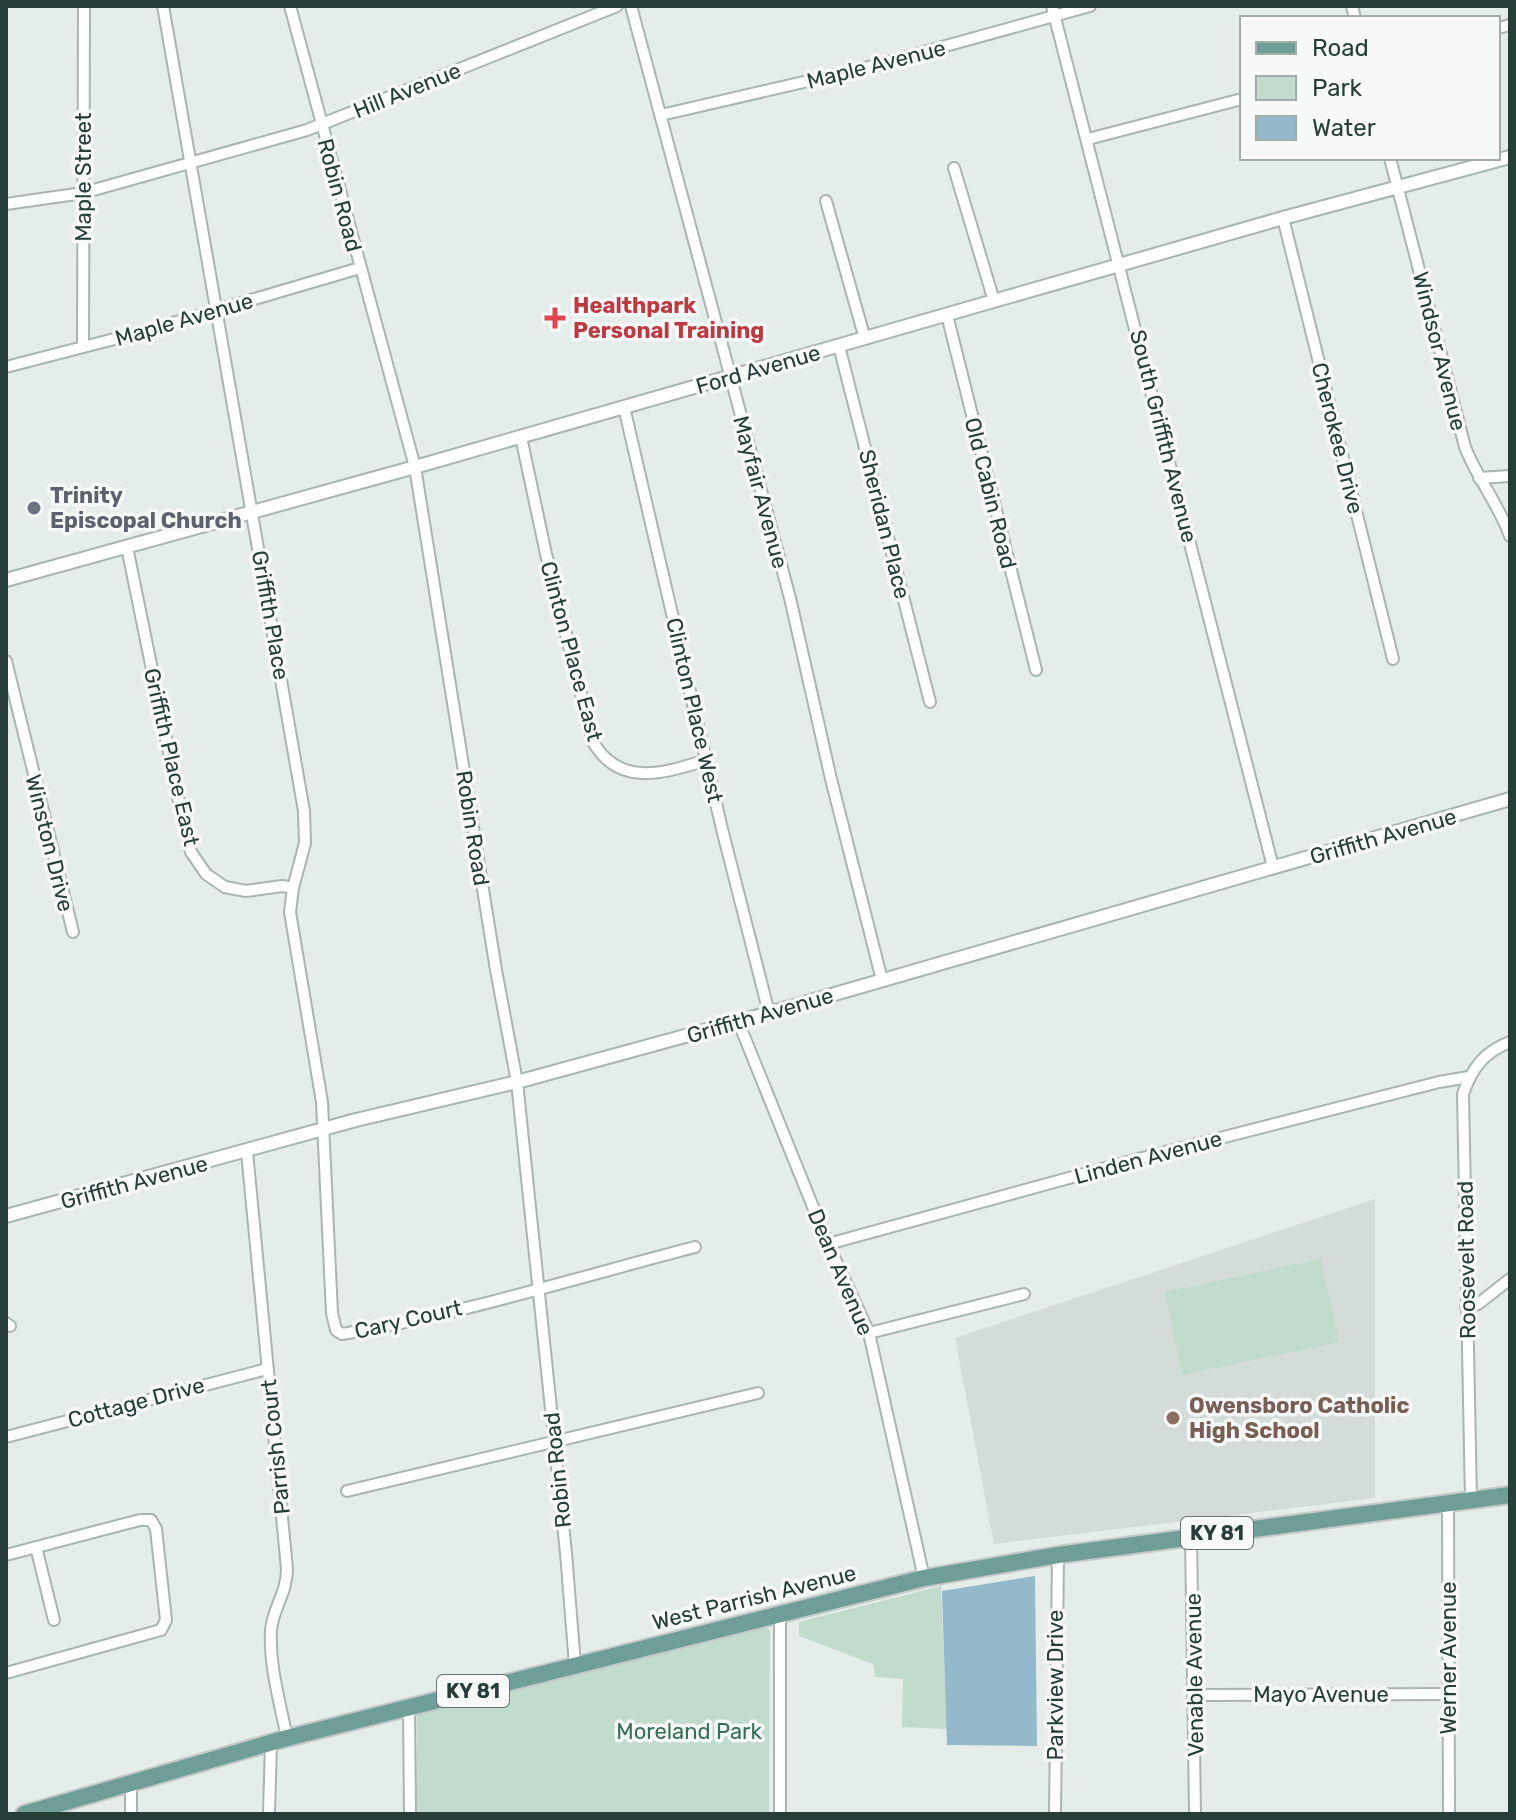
<svg xmlns="http://www.w3.org/2000/svg" width="1516" height="1820" font-family="Rubik,sans-serif">
<style>
.built{fill:#d4dcda}
.green{fill:#c1dbcc}
.water{fill:#94b9cb}
.lines{fill:none;stroke-linecap:round;stroke-linejoin:round}
.minor-casing{stroke:#a8b5b2;stroke-width:14}
.tertiary-casing{stroke:#a8b5b2;stroke-width:16}
.primary-casing{stroke:#c2c9c8;stroke-width:20}
.minor{stroke:#fff;stroke-width:10}
.tertiary{stroke:#fff;stroke-width:12}
.primary{stroke:#6f9d98;stroke-width:16}
.health-dot{fill:#e0444e;stroke:#f6f9f8;stroke-width:3}
.worship-dot{fill:#6b7280;stroke:#f6f9f8;stroke-width:3}
.education-dot{fill:#8d6e63;stroke:#f6f9f8;stroke-width:3}
.labels{text-anchor:middle;stroke-width:7;stroke-linejoin:round;paint-order:stroke}
.shield{fill:#f6f9f8;stroke:#647573;stroke-width:2}
.shield-label{font-size:20px;font-weight:bold;fill:#263d3a}
.street-label{font-size:22px;fill:#263d3a;stroke:#f6f9f8}
.health-label{font-size:22px;font-weight:bold;fill:#be3a42;stroke:#f6f9f8;text-anchor:start}
.worship-label{font-size:22px;font-weight:bold;fill:#5b616d;stroke:#f6f9f8;text-anchor:start}
.education-label{font-size:22px;font-weight:bold;fill:#785e54;stroke:#f6f9f8;text-anchor:start}
.park-label{font-size:22px;fill:#356f55;stroke:#f6f9f8}
</style>
<rect width="100%" height="100%" fill="#e5edeb"/>
<!-- built -->
<polygon class="built" points="1375,1199 1375,1498 994,1544 955,1338"/>
<!-- green -->
<g class="green">
<polygon points="1321,1259 1339,1342 1182,1375 1165,1292"/>
<polygon points="941,1586 947,1729 902,1727 903,1679 876,1677 873,1664 799,1636 799,1622"/>
<polygon points="764,1628 768,1628 770,1632 769,1814 416,1814 417,1714"/>
</g>
<!-- water -->
<polygon class="water" points="1035,1576 1037,1746 947,1745 942,1591"/>
<g class="lines">
<defs>
<g id="minor">
<path d="M163,6L304,811L305,843L293,888L290,912L322,1102L332,1313L336,1330L342,1334C459,1315 579,1277 695,1247"/>
<polyline points="290,6 415,467 496,970 517,1082 566,1553 575,1665"/>
<polyline points="631,6 790,598 831,779 882,980"/>
<polyline points="1052,6 1273,867"/>
<polyline points="1352,6 1355,18"/>
<polyline points="1498,28 1510,25"/>
<polyline points="661,115 873,66 1090,6"/>
<polyline points="1088,139 1242,99"/>
<path d="M1390,158L1465,447C1477,478 1499,505 1510,536"/>
<polyline points="954,168 994,301"/>
<polyline points="826,201 865,339"/>
<polyline points="6,204 83,193 307,130 617,6"/>
<polyline points="1283,218 1393,659"/>
<polyline points="947,315 1036,670"/>
<polyline points="839,346 930,702"/>
<polyline points="83,347 84,6"/>
<polyline points="6,367 149,330 360,268"/>
<polyline points="624,407 722,829 769,1013"/>
<path d="M521,437L546,554L593,742C620,788 664,773 707,760"/>
<polyline points="1479,478 1510,476"/>
<polyline points="127,547 179,802 191,852 206,874 225,887 246,891 282,886 293,888"/>
<polyline points="6,661 73,932"/>
<polyline points="738,1021 828,1244 869,1333 924,1578"/>
<path d="M247,1152L287,1569C287,1593 273,1608 271,1630C269,1665 280,1703 287,1738"/>
<polyline points="828,1244 1142,1158 1439,1082 1469,1077"/>
<polyline points="1466,1307 1478,1304 1510,1279"/>
<polyline points="6,1323 10,1326"/>
<polyline points="869,1333 1024,1294"/>
<polyline points="6,1437 267,1369"/>
<polyline points="347,1491 758,1393"/>
<path d="M1471,1500L1463,1094C1472,1068 1484,1052 1510,1042"/>
<polyline points="1448,1503 1449,1814"/>
<polyline points="1191,1536 1195,1814"/>
<polyline points="36,1547 54,1620"/>
<polyline points="6,1555 140,1520 151,1520 156,1529 166,1620 161,1630 6,1673"/>
<polyline points="1194,1695 1448,1694"/>
<polyline points="409,1707 410,1814"/>
<polyline points="131,1783 131,1814"/>
<polyline points="269,1814 271,1742"/>
<polyline points="780,1814 780,1613"/>
<polyline points="1055,1814 1058,1555"/>
</g>
<g id="tertiary">
<polyline points="6,580 415,467 1283,218 1510,157"/>
<polyline points="6,1216 356,1120 517,1082 769,1013 1510,799"/>
</g>
<polyline id="primary" points="24,1814 287,1738 924,1578 1058,1555 1510,1495"/>
</defs>
<!-- minor casing -->
<use href="#minor" class="minor-casing"/>
<!-- tertiary casing -->
<use href="#tertiary" class="tertiary-casing"/>
<!-- primary casing -->
<use href="#primary" class="primary-casing"/>
<!-- minor -->
<use href="#minor" class="minor"/>
<!-- tertiary -->
<use href="#tertiary" class="tertiary"/>
<!-- primary -->
<use href="#primary" class="primary"/>
</g>
<!-- markers -->
<path class="health-dot" d="M551 306h8v8h8v8h-8v8h-8v-8h-8v-8h8z"/>
<circle class="worship-dot" cx="34" cy="508" r="8"/>
<circle class="education-dot" cx="1173" cy="1418" r="8"/>
<g class="labels">
<!-- shield labels -->
<g class="shield">
<rect x="1181" y="1517" width="72" height="32" rx="6"/>
<rect x="437" y="1675" width="72" height="32" rx="6"/>
</g>
<g class="shield-label">
<text x="1217" y="1540">KY 81</text>
<text x="473" y="1698">KY 81</text>
</g>
<!-- street labels -->
<g class="street-label">
<text transform="translate(876 64) rotate(-14)" y="8">Maple Avenue</text>
<text transform="translate(407 90) rotate(-22)" y="8">Hill Avenue</text>
<text transform="translate(83 177) rotate(-90)" y="8">Maple Street</text>
<text transform="translate(340 195) rotate(75)" y="8">Robin Road</text>
<text transform="translate(184 319) rotate(-16)" y="8">Maple Avenue</text>
<text transform="translate(1440 351) rotate(76)" y="8">Windsor Avenue</text>
<text transform="translate(758 369) rotate(-16)" y="8">Ford Avenue</text>
<text transform="translate(1164 436) rotate(76)" y="8">South Griffith Avenue</text>
<text transform="translate(1338 438) rotate(76)" y="8">Cherokee Drive</text>
<text transform="translate(761 492) rotate(75)" y="8">Mayfair Avenue</text>
<text transform="translate(991 493) rotate(76)" y="8">Old Cabin Road</text>
<text transform="translate(885 524) rotate(76)" y="8">Sheridan Place</text>
<text transform="translate(271 615) rotate(80)" y="8">Griffith Place</text>
<text transform="translate(572 651) rotate(75)" y="8">Clinton Place East</text>
<text transform="translate(695 710) rotate(77)" y="8">Clinton Place West</text>
<text transform="translate(172 757) rotate(77)" y="8">Griffith Place East</text>
<text transform="translate(473 828) rotate(81)" y="8">Robin Road</text>
<text transform="translate(1383 836) rotate(-16)" y="8">Griffith Avenue</text>
<text transform="translate(50 843) rotate(76)" y="8">Winston Drive</text>
<text transform="translate(760 1015) rotate(-16)" y="8">Griffith Avenue</text>
<text transform="translate(1148 1157) rotate(-15)" y="8">Linden Avenue</text>
<text transform="translate(134 1182) rotate(-15)" y="8">Griffith Avenue</text>
<text transform="translate(1466 1260) rotate(-91)" y="8">Roosevelt Road</text>
<text transform="translate(841 1272) rotate(67)" y="8">Dean Avenue</text>
<text transform="translate(408 1319) rotate(-13)" y="8">Cary Court</text>
<text transform="translate(136 1402) rotate(-15)" y="8">Cottage Drive</text>
<text transform="translate(275 1447) rotate(-96)" y="8">Parrish Court</text>
<text transform="translate(557 1470) rotate(-96)" y="8">Robin Road</text>
<text transform="translate(754 1597) rotate(-14)" y="8">West Parrish Avenue</text>
<text transform="translate(1448 1658) rotate(-90)" y="8">Werner Avenue</text>
<text transform="translate(1194 1675) rotate(-91)" y="8">Venable Avenue</text>
<text transform="translate(1055 1685) rotate(-90)" y="8">Parkview Drive</text>
<text x="1321" y="1702">Mayo Avenue</text>
</g>
<!-- health labels -->
<g class="health-label">
<text x="573" y="313">Healthpark<tspan x="573" dy="25">Personal Training</tspan></text>
</g>
<!-- worship labels -->
<g class="worship-label">
<text x="50" y="503">Trinity<tspan x="50" dy="25">Episcopal Church</tspan></text>
</g>
<!-- education labels -->
<g class="education-label">
<text x="1189" y="1413">Owensboro Catholic<tspan x="1189" dy="25">High School</tspan></text>
</g>
<!-- park labels -->
<g class="park-label">
<text x="689" y="1739">Moreland Park</text>
</g>
</g>
<!-- border -->
<rect width="1516" height="1820" fill="none" stroke="#263d3a" stroke-width="16"/>
<!-- legend -->
<rect x="1240" y="16" width="260" height="144" fill="#f6f9f8" stroke="#a3aeac" stroke-width="2"/>
<rect x="1256" y="42" width="40" height="12" fill="#6f9d98" stroke="#a3aeac" stroke-width="2"/>
<text x="1312" y="56" font-size="24" fill="#263d3a">Road</text>
<rect x="1256" y="76" width="40" height="24" fill="#c1dbcc" stroke="#a3aeac" stroke-width="2"/>
<text x="1312" y="96" font-size="24" fill="#263d3a">Park</text>
<rect x="1256" y="116" width="40" height="24" fill="#94b9cb" stroke="#a3aeac" stroke-width="2"/>
<text x="1312" y="136" font-size="24" fill="#263d3a">Water</text>
</svg>
